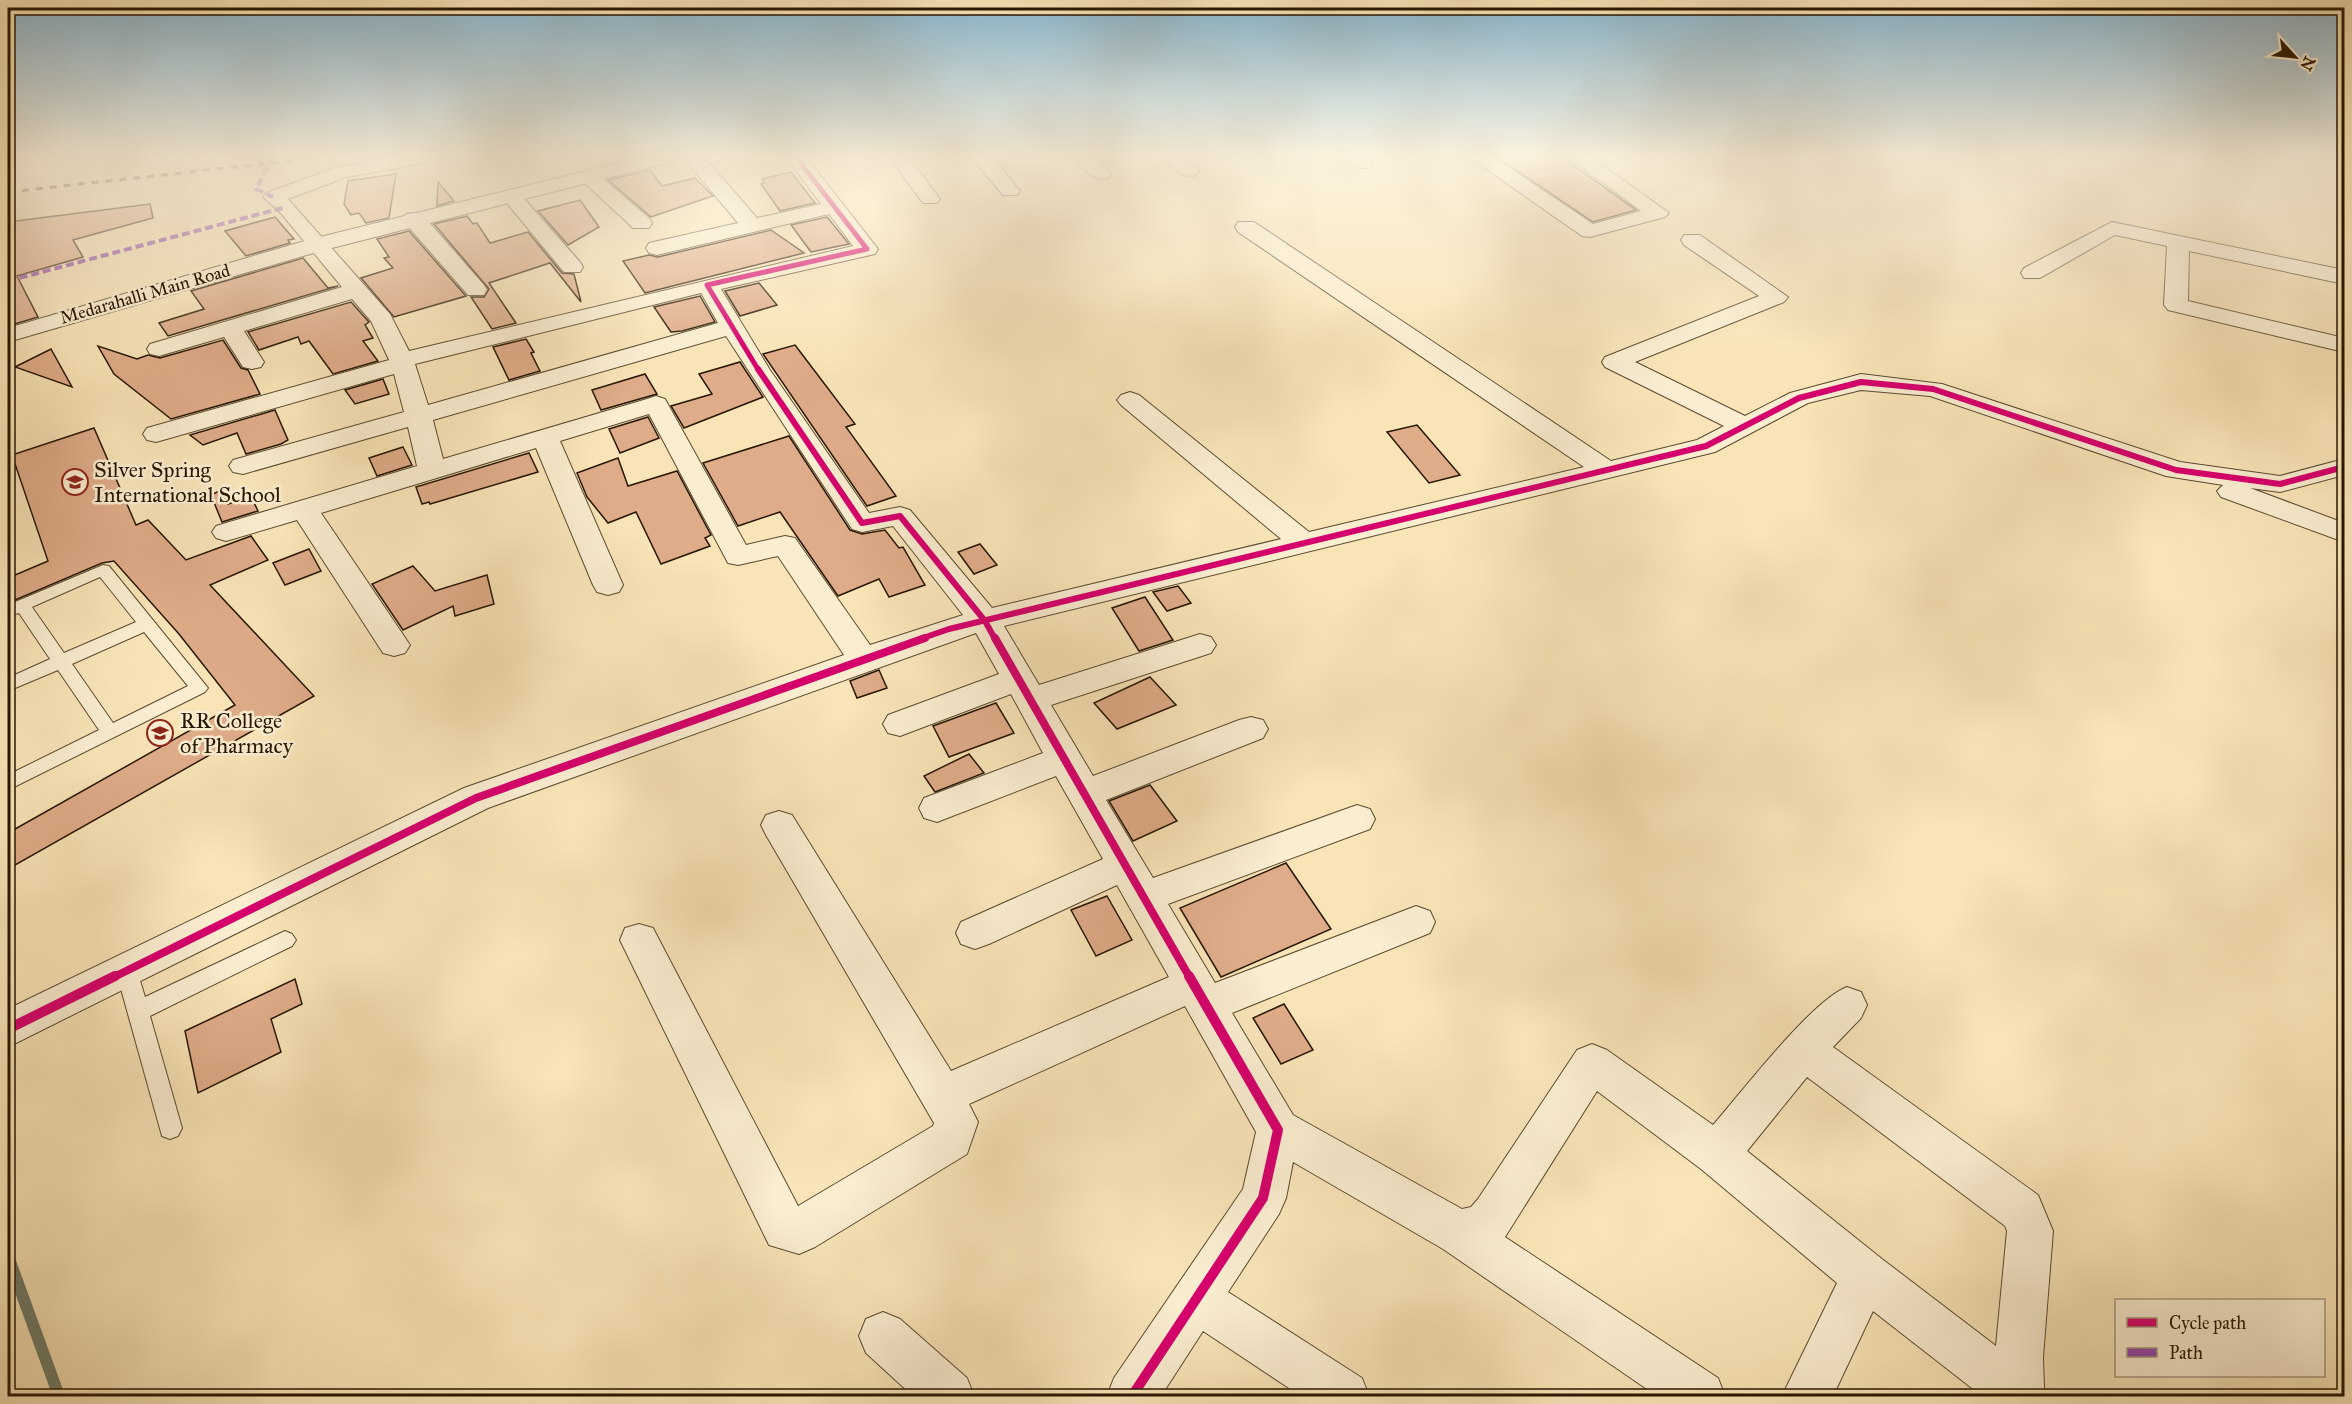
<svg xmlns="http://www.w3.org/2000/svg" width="2352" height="1404" font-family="'IM FELL Great Primer',serif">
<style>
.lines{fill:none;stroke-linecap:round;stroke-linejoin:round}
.stream{stroke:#6e7b69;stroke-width:12}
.building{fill:#dfac89;stroke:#271601;stroke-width:1.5}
.service-casing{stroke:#5b4a2e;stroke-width:2}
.minor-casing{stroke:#5b4a2e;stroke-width:2}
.tertiary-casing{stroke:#5b4a2e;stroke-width:2}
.path{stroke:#271601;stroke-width:3;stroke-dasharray:1.5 2;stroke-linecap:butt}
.service{fill:#faedd0;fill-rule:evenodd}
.minor{fill:#faedd0;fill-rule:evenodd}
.tertiary{fill:#faedd0;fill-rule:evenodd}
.rail{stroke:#271601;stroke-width:3;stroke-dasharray:7 7;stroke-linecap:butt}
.quiet{stroke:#8e44ad;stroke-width:4;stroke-dasharray:8 4;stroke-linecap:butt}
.cycleway-far3-casing{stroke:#faedd0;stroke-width:8}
.cycleway-far2-casing{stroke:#faedd0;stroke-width:9}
.cycleway-far1-casing{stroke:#faedd0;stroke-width:12}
.cycleway-casing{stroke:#faedd0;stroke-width:14}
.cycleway-far3{stroke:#d6006c;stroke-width:5}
.cycleway-far2{stroke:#d6006c;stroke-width:6}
.cycleway-far1{stroke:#d6006c;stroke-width:8}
.cycleway{stroke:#d6006c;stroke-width:10}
.labels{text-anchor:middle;stroke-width:5;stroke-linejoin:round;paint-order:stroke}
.far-street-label{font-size:18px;fill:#271601;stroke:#faedd0}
.poi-label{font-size:22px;fill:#271601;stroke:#faedd0;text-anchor:start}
</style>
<rect width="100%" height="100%" fill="#f8e4b7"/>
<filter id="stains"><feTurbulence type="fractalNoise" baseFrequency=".00333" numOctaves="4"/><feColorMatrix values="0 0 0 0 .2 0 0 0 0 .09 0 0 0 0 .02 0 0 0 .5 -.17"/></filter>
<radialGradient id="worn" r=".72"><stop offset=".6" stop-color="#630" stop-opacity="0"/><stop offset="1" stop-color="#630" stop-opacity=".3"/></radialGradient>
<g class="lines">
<!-- stream -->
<polyline class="stream" points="8,1256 59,1396"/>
</g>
<!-- building -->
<g class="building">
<polygon points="1497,157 1562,157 1636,210 1593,222"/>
<polygon points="650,170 662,186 695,178 713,196 651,217 608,180"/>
<polygon points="791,172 815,203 780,211 761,184 765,183 762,179"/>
<polygon points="396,174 389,218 366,223 359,213 351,215 344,204 348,181"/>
<polygon points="438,182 454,201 437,206"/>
<polygon points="580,200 599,227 568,245 538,211"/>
<polygon points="150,204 153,218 73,240 83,257 17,276 38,317 8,326 8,222"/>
<polygon points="467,216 473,224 477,223 490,243 528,232 562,273 574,274 581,302 550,263 489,283 516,323 492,329 471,297 484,297 489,289 434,224"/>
<polygon points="275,217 294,239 288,240 290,243 246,256 225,231"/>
<polygon points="827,217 849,244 811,252 791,225"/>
<polygon points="771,230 804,253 645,293 623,261 649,255 658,257"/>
<polygon points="409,231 466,296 394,317 361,278 393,268 384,258 389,257 377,239"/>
<polygon points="303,258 328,288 338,286 168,336 159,323 204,309 191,291"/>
<polygon points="759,283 777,305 740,316 725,291"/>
<polygon points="700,296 715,322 682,331 671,332 654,307"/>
<polygon points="351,302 369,322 365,325 373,338 363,341 378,361 333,374 309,341 301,344 298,337 259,350 248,332"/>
<polygon points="526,339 534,352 531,353 540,371 509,380 493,347"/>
<polygon points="223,340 241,368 248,370 260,394 171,419 114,374 98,346 137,359 148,355 160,358"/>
<polygon points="795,345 855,424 846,427 896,496 867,506 763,354"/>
<polygon points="51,349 72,387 15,367"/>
<polygon points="740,362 763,397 684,428 671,406 712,394 699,374"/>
<polygon points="645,374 657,394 601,410 592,390"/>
<polygon points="383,379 389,394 355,404 345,390"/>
<polygon points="275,410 288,440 281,444 246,454 237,433 203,445 190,435"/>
<polygon points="648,417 659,438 620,453 609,429"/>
<polygon points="1417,425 1460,475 1429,483 1387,432"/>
<polygon points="94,428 136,525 148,520 186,560 251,536 268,560 210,585 314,696 8,869 8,833 235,705 179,634 114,561 102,563 8,603 8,578 48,561 12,455"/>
<polygon points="789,436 850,530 862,534 885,530 899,548 903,547 925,585 889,597 879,579 838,596 780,512 738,526 703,463"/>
<polygon points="403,447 412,465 377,476 369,458"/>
<polygon points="529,453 538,472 430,504 429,502 422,504 416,487"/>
<polygon points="618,458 628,486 677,471 711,535 705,538 710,546 661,564 636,512 608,523 587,497 577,473"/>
<polygon points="219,491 228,504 251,496 258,511 222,522 211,495"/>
<polygon points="980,544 997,565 974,574 958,552"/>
<polygon points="309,549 321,571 285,585 273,563"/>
<polygon points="413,566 435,591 487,575 494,604 455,616 453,606 403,630 372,584"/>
<polygon points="1178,586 1191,603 1167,611 1153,592"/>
<polygon points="1145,597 1173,640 1139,651 1112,608"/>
<polygon points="879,670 887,688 857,698 850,681"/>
<polygon points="1150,677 1176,705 1117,729 1094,703"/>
<polygon points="996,703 1014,733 949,757 933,726"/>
<polygon points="969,754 984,773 935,792 924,776"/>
<polygon points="1150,785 1177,821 1133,841 1109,801"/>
<polygon points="1286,863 1331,929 1221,977 1180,908"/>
<polygon points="1107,896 1132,940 1096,956 1071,910"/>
<polygon points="295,979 302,1004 271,1019 281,1052 198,1093 185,1031"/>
<polygon points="1284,1004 1313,1050 1281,1064 1253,1018"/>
</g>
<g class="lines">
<defs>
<g id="service">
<path d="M103,565L109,566L208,688L205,692L8,790V775L99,730L58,670L8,691V678L50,659L19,613L8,616V605ZM100,577L136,622L64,653L32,607ZM144,632L188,686L113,723L72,664Z"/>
<polygon points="285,931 292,934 296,940 292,946 150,1016 182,1128 178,1136 170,1139 162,1136 116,971 119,964 127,962 135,964 145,997"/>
</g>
<g id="minor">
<polygon points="8,157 26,157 23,161 8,165"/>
<path d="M390,157H434L424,163L347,177L288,199L390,314L409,351L853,246L829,214L657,255L649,253L646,248L649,243L738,223L683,157H704L757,218L821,204L786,157H806L878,249L875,254L721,289L770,370L869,513L900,507L910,510L992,608L1281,539L1121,405L1117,400L1121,395L1130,392L1139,395L1309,532L1584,467L1238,232L1235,227L1238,222H1254L1611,461L1697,440L1724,426L1605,367L1602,362L1605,357L1759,296L1684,245L1681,240L1684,235H1700L1788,297L1784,302L1635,362L1745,416L1790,393L1861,374L1942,384L2180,462L2280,476L2344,459V475L2280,492L2250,488L2344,523V542L2221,497L2217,491L2223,485L2166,476L1930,396L1861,390L1808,403L1715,452L1004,626L1039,685L1200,634L1211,637L1216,645L1211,653L1051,705L1093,776L1239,720L1251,717L1263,720L1268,729L1263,738L1106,800L1153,878L1357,805L1370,809L1375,819L1370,829L1168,904L1215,983L1416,906L1430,911L1435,922L1430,933L1232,1013L1293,1115L1462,1209L1471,1207L1478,1199L1577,1050L1592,1044L1607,1050L1713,1125C1742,1092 1811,1001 1847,987L1861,992L1867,1005L1861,1018L1833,1047L2038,1195L2053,1231L2043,1357L2044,1389L2047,1396H1982L1873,1311L1833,1396H1782L1837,1283L1701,1169L1597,1091L1505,1237L1718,1378L1725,1396H1657L1443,1249L1293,1162L1286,1198L1279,1214L1228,1292L1362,1378L1369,1396H1301L1203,1331L1161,1396H1107L1114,1378L1243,1189L1256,1132L1185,1006L969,1104L978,1122L967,1154L815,1247L799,1254L769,1245L620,940L625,928L639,924L653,928L798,1206L933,1126L934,1123L766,835L761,825L766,815L779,811L792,815L951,1071L1169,977L1117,885L989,944L975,949L961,944L956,933L961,922L1103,859L1056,776L937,822L924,818L919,808L924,798L1043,753L1011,694L900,736L888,733L883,724L888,715L999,674L976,633L488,808L8,1047V1009L464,788L844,655L778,556L738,565L728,563L649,414L560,441L623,585L619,592L608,595L597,592L593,585L536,448L321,513L410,645L405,653L394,656L383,653L297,520L226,541L216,538L212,532L216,526L417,466L408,427L243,474L233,472L229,466L233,460L404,412L394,374L156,442L147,440L143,434L147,428L389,360L371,321L352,299L244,331L264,362L261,367L252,369L243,367L224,337L159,356L150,354L147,349L150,344L342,287L279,211L263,197L266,193L335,168ZM701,293L718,323L428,405L415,364ZM726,336L852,529L862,532L893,526L963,615L870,645L795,538L785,536L746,545L665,399L656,396L647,399L443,459L433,420ZM1807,1077L2005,1226L2007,1231L1996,1346L1882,1259L1747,1151Z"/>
<polygon points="889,157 909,157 940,199 937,203 923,203"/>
<polygon points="971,157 992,157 1020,191 1017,195 1003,195"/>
<path d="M1073,157H1095L1111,174L1108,178C1093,182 1082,169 1073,157Z"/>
<path d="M1163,157H1185L1199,171L1196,175C1182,179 1171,168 1163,157Z"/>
<path d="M1345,157H1368L1373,163L1370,167C1359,170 1352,166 1345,157Z"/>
<polygon points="1469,157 1493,157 1593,224 1641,211 1568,157 1591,157 1669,213 1665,217 1590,237 1582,236"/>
<polygon points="591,172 598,174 649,218 652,223 649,228 633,228 584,182 581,178 584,174"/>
<polygon points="512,191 519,193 580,262 583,267 580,272 564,272 505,201 502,197 505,193"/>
<polygon points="414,213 422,214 484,285 487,290 484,295 468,295 406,224 403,219 406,214"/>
<polygon points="2112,222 2344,270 2344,284 2189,251 2188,301 2344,338 2344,352 2168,310 2164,305 2167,246 2115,235 2040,278 2024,278 2021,273 2024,268"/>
<polygon points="883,1312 900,1319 967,1378 974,1396 913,1396 866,1353 859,1336 866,1319"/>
</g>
<polygon id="tertiary" points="642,157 677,157 674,161 324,250 8,342 8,328 308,240"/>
</defs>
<!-- service casing -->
<use href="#service" class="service-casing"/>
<!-- minor casing -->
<use href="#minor" class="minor-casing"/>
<!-- tertiary casing -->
<use href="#tertiary" class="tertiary-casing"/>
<!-- path -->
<polyline class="path" points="8,404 13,400"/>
<!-- service -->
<use href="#service" class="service"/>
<!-- minor -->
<use href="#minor" class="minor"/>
<!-- tertiary -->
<use href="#tertiary" class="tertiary"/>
<!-- rail -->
<polyline class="rail" points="8,192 326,157"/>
<!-- quiet -->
<g class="quiet">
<polyline points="273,157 256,189 273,197"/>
<polyline points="8,281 286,207"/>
</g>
<defs>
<polyline id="cycleway-far3" points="759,371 707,285 867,249 796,157"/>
<g id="cycleway-far2">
<polyline points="758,369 862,523 900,516 985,621 995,639"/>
<polyline points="920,639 949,629 1706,446 1799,398 1861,382 1933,389 2176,470 2280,484 2344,467"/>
</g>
<g id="cycleway-far1">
<polyline points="995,638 1190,978"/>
<polyline points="112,978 476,798 925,638"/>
</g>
<g id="cycleway">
<polyline points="8,1029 115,976"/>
<polyline points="1132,1396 1263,1198 1278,1130 1189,976"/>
</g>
</defs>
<!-- cycleway-far3 casing -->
<use href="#cycleway-far3" class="cycleway-far3-casing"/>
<!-- cycleway-far2 casing -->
<use href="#cycleway-far2" class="cycleway-far2-casing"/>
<!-- cycleway-far1 casing -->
<use href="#cycleway-far1" class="cycleway-far1-casing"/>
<!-- cycleway casing -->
<use href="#cycleway" class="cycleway-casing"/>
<!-- cycleway-far3 -->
<use href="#cycleway-far3" class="cycleway-far3"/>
<!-- cycleway-far2 -->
<use href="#cycleway-far2" class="cycleway-far2"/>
<!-- cycleway-far1 -->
<use href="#cycleway-far1" class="cycleway-far1"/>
<!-- cycleway -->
<use href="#cycleway" class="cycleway"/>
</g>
<!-- sky -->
<linearGradient id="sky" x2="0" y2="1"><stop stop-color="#8ab8d1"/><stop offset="0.44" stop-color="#fcf3df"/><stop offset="1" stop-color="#fcf3df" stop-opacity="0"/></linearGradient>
<rect width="2352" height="354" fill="url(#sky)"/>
<!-- icons -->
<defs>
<symbol id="school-ring" viewBox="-11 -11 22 22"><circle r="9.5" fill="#faedd0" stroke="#8f2418" stroke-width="1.5"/><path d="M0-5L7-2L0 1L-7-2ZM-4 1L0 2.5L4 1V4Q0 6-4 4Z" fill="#8f2418"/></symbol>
<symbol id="university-ring" viewBox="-11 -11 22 22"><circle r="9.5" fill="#faedd0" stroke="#8f2418" stroke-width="1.5"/><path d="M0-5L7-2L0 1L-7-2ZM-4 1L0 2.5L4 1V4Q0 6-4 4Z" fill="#8f2418"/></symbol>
</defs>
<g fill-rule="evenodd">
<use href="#school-ring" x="60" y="467" width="30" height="30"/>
<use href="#university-ring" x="145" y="718" width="30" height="30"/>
</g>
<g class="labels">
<!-- far-street labels -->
<g class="far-street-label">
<text transform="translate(145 294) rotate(-16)" y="6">Medarahalli Main Road</text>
</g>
<!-- poi labels -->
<g class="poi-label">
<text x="94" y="477">Silver Spring<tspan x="94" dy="25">International School</tspan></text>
<text x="180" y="728">RR College<tspan x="180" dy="25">of Pharmacy</tspan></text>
</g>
</g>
<!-- margin -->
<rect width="2352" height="1404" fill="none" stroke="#f8e4b7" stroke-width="30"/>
<rect x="9" y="9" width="2334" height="1386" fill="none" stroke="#271601" stroke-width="3"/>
<rect x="15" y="15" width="2322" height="1374" fill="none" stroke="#271601" stroke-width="1.5"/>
<!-- legend -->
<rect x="2115" y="1299" width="210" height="78" fill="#faedd0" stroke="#a6977d" stroke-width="1.5"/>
<rect x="2127" y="1318" width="30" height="9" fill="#d6006c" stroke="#a6977d" stroke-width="1.5"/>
<text x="2169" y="1329" font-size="18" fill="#271601">Cycle path</text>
<rect x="2127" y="1348" width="30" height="9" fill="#8e44ad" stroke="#a6977d" stroke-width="1.5"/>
<text x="2169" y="1359" font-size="18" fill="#271601">Path</text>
<!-- north arrow -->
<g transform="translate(2295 57) rotate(117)" stroke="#faedd0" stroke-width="4.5" paint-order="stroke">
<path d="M0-4.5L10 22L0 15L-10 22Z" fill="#271601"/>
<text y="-9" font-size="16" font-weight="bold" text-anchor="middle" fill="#271601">N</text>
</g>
<rect width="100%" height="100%" filter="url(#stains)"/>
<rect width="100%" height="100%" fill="url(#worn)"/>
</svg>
